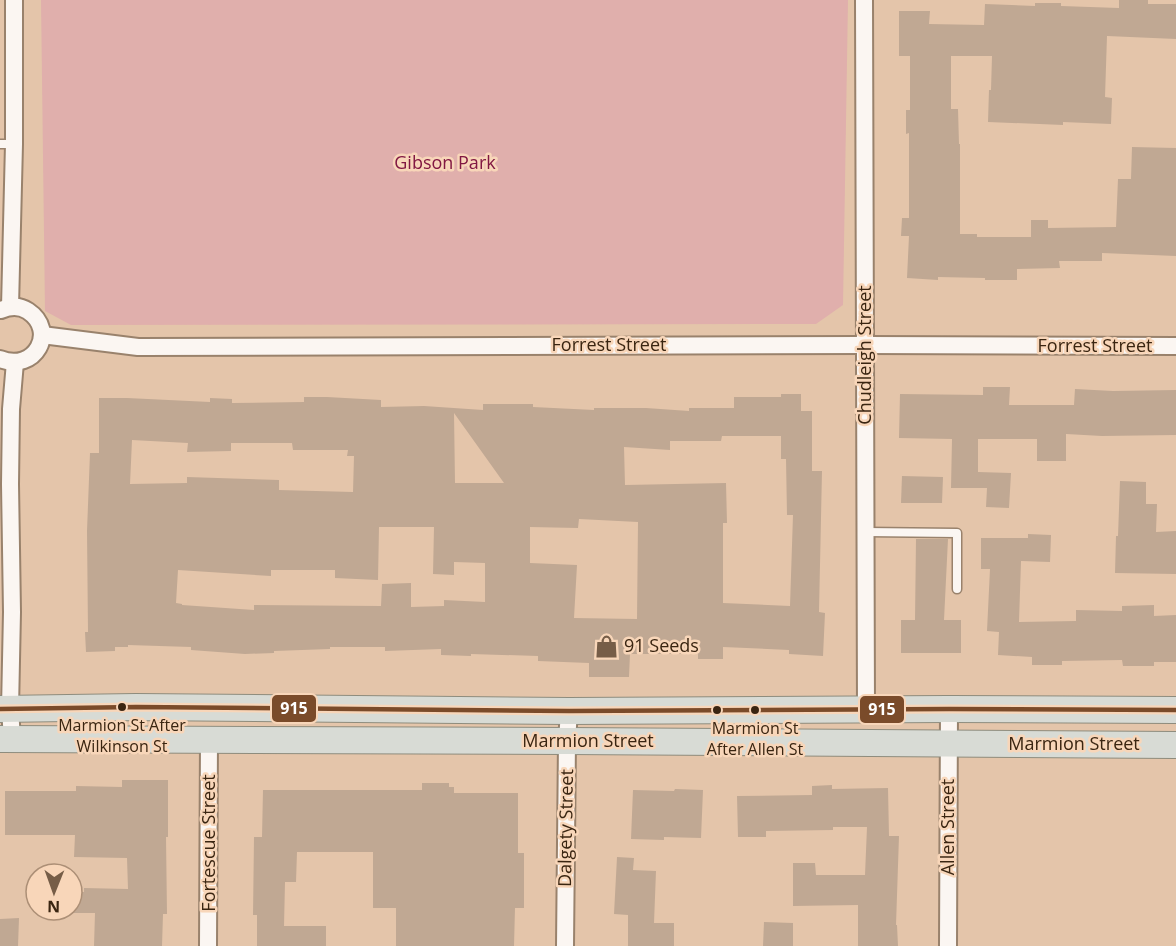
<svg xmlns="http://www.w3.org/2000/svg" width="1176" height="946" font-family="'Open Sans',sans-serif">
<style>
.green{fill:#e0afac}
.building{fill:#c0a893;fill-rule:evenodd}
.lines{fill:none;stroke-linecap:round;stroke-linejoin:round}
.lane-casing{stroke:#99826c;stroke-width:11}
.street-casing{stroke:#99826c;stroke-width:20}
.primary-casing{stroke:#8e8c7d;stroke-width:28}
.lane{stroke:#fbf6f2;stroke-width:8}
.street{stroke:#fbf6f2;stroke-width:16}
.primary{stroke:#d8dbd5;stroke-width:26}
.bus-1-casing{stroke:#f8d6b9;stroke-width:9}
.bus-1{stroke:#7a4b2a;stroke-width:4.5}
.bus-dot{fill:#3a2511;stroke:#f8d6b9;stroke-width:2}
.labels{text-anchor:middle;stroke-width:5;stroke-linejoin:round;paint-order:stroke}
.bus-label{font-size:16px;fill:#3a2511;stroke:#f8d6b9}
.park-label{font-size:18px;fill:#811742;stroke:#f8d6b9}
.street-label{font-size:18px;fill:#3a2511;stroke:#f8d6b9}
.poi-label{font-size:18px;fill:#3a2511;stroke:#f8d6b9;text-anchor:start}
.line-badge{stroke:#f8d6b9;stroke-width:2}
.badge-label{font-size:16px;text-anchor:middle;font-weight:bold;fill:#fff}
</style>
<rect width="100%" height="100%" fill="#e4c5aa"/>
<!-- green -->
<polygon class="green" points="41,0 848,0 843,305 816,324 71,325 45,311"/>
<!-- building -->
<g class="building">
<polygon points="1119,0 1148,0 1148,4 1176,4 1176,39 1107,36 1105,97 1112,98 1111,124 1063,122 1063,125 988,122 989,90 991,90 992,56 951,56 951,109 958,109 959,144 960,144 960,234 977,234 977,237 1031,237 1031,220 1048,220 1048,228 1116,227 1118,179 1131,179 1132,147 1176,148 1176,256 1102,253 1102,261 1059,261 1060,268 1017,269 1017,280 985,280 985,278 938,277 938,280 907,278 909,236 901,236 902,218 909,218 909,133 906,134 906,110 910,110 910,56 899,56 899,11 930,11 929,24 984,25 985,4 1035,6 1035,3 1061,3 1061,6 1119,8"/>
<polygon points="983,387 1010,387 1009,405 1074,405 1075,389 1113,391 1176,390 1176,435 1102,436 1066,434 1066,461 1037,461 1037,439 978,439 978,472 1011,473 1009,508 986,507 987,488 951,488 952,439 899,438 900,394 983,395"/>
<path d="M781,394H801V411H812V471H822L819,612L825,613L823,656L789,654V650L723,647V659H698V654H630L629,677H589V663L538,661V656L471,654V656L441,655V649L385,651V647H330V649L274,651V653L245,654L191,650V647L128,645V647H115V651L86,652L85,632H88L87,531L90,453H99V398H127L210,402V398L232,399V403L304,402V397H327L381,400V407L424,406L483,410V404H533V407L594,410V408H646L689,411V408H734V397H781ZM454,413L504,483H455ZM722,436H781V459H786L787,515H793L790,606L723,603V523H727L726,483L625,485L624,447L670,450V441H721ZM132,440L188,443L187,452L231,451V443H292L293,450H348L347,456H354L353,492L279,490V480L187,477V483L130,484ZM579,519L638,522L637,619L574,618L577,565L530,563V527L578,528ZM379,527H434L433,574L454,575V562L485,563V602L444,600V606L411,607V583L382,584L381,606L254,605V610L182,605V604L176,603L178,570L271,576V570H335V578L378,580Z"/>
<polygon points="902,476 943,477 942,503 901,503"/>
<polygon points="1120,481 1146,482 1146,504 1157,504 1156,532 1176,531 1176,574 1115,573 1116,536 1118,536"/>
<polygon points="1028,534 1051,535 1050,562 1021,561 1019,622 1076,621 1076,610 1122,611 1122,606 1154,605 1154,616 1176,615 1176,662 1154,662 1154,666 1123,666 1122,660 1062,661 1062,665 1032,665 1032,657 998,655 999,632 987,631 990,569 981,569 981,538 1028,538"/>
<polygon points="916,539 948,539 944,620 961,620 961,653 901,653 901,620 915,620"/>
<polygon points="122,780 168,780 168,837 166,837 167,914 163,914 162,946 94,946 95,913 72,913 72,892 84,892 84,888 128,889 127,858 74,857 75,835 5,835 5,791 76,791 76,786 122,787"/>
<polygon points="422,783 449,783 449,787 454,787 454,793 518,793 518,853 524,853 524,908 515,908 514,946 396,946 396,908 373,908 373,852 297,852 296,882 285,882 284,926 326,926 326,946 257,946 257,915 253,915 254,837 262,837 263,790 422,790"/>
<polygon points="832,785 832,789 888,788 889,836 899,836 896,925 897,925 898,946 858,946 858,905 793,906 793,863 815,863 816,875 865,875 867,827 833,827 833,830 766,831 766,837 738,837 737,796 812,795 812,786"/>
<polygon points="675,789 703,790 701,838 664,837 664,840 631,839 633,790 674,791"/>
<polygon points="617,857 634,858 633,870 656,871 654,923 674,923 674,946 628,946 628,915 614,914"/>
<polygon points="19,918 18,946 0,946 0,919"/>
<polygon points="764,922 793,923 793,946 763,946"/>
</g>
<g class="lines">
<defs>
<g id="lane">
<polyline points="0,144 14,144"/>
<polyline points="866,532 957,533 957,589"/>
</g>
<g id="street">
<polyline points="864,0 866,709"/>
<polyline points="10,307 14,144 14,0"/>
<polyline points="42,335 138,347 865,345 1176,346"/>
<path d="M0,359C35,373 58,331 28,311C19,305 10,306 1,310"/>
<polyline points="12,739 10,709 12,612 10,484 11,409 15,362"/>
<polyline points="208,946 209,739"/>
<polyline points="565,946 567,741 569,711"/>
<polyline points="948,946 949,709"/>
</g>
<g id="primary">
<polyline points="0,709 136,707 569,711 949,709 1176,710"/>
<polyline points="0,739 567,741 1176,745"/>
</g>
</defs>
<!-- lane casing -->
<use href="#lane" class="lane-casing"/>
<!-- street casing -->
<use href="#street" class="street-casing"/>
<!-- primary casing -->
<use href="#primary" class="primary-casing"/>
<!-- lane -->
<use href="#lane" class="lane"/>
<!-- street -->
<use href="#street" class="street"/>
<!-- primary -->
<use href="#primary" class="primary"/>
<defs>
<polyline id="bus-1" points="0,709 136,707 569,711 949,709 1176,710"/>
</defs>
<!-- bus-1 casing -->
<use href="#bus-1" class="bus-1-casing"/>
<!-- bus-1 -->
<use href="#bus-1" class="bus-1"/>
</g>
<!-- icons -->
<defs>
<symbol id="shop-bare" viewBox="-9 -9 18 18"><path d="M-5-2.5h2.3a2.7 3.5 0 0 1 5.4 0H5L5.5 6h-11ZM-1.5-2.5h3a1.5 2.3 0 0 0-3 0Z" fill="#765d47" stroke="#f8d6b9" stroke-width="2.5" paint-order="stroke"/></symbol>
</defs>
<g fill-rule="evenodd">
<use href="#shop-bare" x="590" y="630" width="33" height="33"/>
</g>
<!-- markers -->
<g class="bus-dot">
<circle cx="122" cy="707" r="5"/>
<circle cx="717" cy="710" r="5"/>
<circle cx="755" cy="710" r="5"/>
</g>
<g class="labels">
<!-- bus labels -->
<g class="bus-label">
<text x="122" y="731">Marmion St After<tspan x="122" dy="21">Wilkinson St</tspan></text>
<text x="755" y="734">Marmion St<tspan x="755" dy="21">After Allen St</tspan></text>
</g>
<!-- park labels -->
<g class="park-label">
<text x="445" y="169">Gibson Park</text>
</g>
<!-- street labels -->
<g class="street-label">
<text x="609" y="351">Forrest Street</text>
<text x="1095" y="352">Forrest Street</text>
<text transform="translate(865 355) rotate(-90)" y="6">Chudleigh Street</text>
<text x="588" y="747">Marmion Street</text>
<text x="1074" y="750">Marmion Street</text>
<text transform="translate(948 827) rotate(-90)" y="6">Allen Street</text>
<text transform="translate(566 828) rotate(-89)" y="6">Dalgety Street</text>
<text transform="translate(209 843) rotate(-90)" y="6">Fortescue Street</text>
</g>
<!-- poi labels -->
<g class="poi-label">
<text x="624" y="652">91 Seeds</text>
</g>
</g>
<g class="line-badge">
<rect x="271" y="694" width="46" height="29" rx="6" fill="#7a4b2a"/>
<rect x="859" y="695" width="46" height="29" rx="6" fill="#7a4b2a"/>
</g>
<g class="badge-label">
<text x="294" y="714">915</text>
<text x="882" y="715">915</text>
</g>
<!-- north arrow -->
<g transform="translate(54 892) rotate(181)"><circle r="28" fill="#f8d6b9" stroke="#ac8f76" stroke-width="1.5"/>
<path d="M0-4.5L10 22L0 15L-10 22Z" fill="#765d47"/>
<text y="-9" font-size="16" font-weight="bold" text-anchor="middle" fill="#3a2511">N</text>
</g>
</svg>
